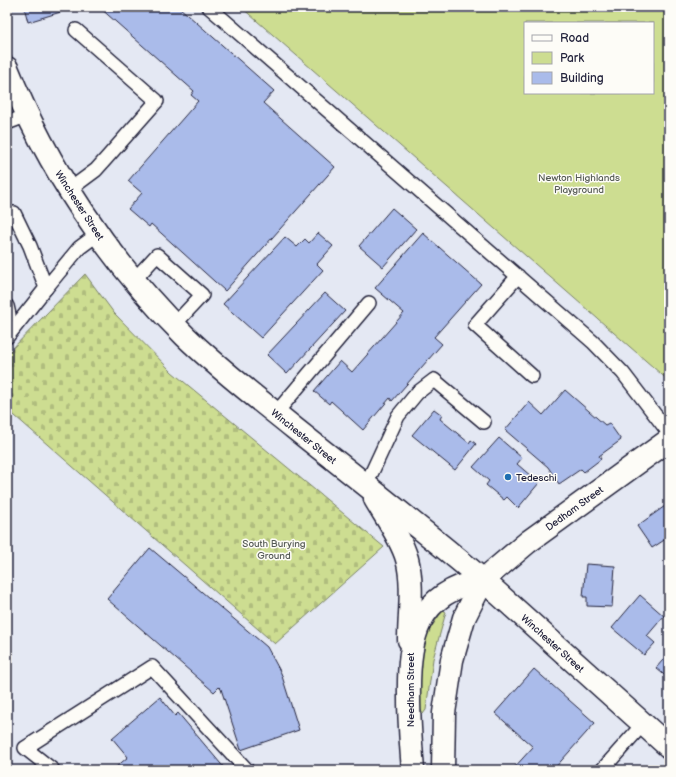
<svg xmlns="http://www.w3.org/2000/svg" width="676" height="777" font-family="'Balsamiq Sans',sans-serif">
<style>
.green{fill:#cddd91;stroke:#788066;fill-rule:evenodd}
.cemetery{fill:url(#cemetery-stones);stroke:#788066}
.building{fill:#aabbea;stroke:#22223b}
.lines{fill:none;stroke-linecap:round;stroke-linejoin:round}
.service-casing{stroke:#22223b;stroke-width:16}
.tertiary-casing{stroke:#22223b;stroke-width:25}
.secondary-casing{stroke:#22223b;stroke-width:25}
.service{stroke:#fdfcf7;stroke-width:13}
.tertiary{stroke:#fdfcf7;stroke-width:22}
.secondary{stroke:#fdfcf7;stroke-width:22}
.poi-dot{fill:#1f6fb2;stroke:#fdfcf7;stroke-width:1.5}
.labels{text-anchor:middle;stroke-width:3;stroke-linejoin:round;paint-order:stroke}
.park-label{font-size:10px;fill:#555a55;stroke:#fdfcf7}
.street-label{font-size:10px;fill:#22223b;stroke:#fdfcf7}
.poi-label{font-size:10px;fill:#22223b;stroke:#fdfcf7;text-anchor:start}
</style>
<defs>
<pattern id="cemetery-stones" width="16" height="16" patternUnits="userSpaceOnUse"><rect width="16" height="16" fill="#cddd91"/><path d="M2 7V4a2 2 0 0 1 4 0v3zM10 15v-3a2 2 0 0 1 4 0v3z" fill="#b0bd7e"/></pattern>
</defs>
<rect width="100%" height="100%" fill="#e4e8f3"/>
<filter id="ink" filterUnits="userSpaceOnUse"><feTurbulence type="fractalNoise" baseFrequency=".025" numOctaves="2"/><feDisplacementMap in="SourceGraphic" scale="8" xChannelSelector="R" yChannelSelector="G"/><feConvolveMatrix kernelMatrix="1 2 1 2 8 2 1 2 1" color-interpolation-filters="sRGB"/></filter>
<g filter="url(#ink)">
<!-- green -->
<g class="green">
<path d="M241,7H669V381ZM525,23H653V93H525Z"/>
<polygon points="443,610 446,612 433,659 426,710 423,714 420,709 420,662 426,635"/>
</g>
<!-- cemetery -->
<polygon class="cemetery" points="85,274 114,313 172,372 384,547 275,644 7,409 7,354"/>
<!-- building -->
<g class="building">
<polygon points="24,7 63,7 64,11 28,22"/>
<polygon points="99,7 179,7 274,91 263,103 335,167 225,291 151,224 149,227 128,209 142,193 128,181 198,101 191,95 194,91"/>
<polygon points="392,208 416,229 383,267 359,246"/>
<polygon points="318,233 333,246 317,264 323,270 261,338 223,304 285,237 297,247 305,239 309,243"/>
<polygon points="423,233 481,284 434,337 442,344 392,401 390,398 363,430 331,401 329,404 314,391 340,361 352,372 404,313 375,288"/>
<polygon points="325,293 345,311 287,374 267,355"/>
<polygon points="565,390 605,425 609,423 621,440 599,456 601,459 584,472 581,469 559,484 548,467 505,430 529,402 543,415"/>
<polygon points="434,409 442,415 440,419 469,443 471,440 476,444 455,470 412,435"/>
<polygon points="499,438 522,458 517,464 539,483 518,508 507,497 504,500 486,485 489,481 473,467"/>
<polygon points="665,506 669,512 669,537 652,548 637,526"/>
<polygon points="150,548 267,647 281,673 299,730 241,750 221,689 219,687 214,692 107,599"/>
<polygon points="586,564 615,566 612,607 587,606 587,597 583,597"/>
<polygon points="640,595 664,616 647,636 655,643 644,655 612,628"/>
<polygon points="669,653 669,679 656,668"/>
<polygon points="534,669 595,723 553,770 512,770 533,747 495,713"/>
<polygon points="160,697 175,716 178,713 226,770 116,770 115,768 128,757 112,738"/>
<polygon points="7,759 12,770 7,770"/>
</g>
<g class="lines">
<defs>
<g id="service">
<polyline points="209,7 593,342 623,373 669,433"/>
<polyline points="7,123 28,115"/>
<polyline points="69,190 96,170 157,101 76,30"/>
<polyline points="7,214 14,213 30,246 46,288 79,248 98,234"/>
<polyline points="518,276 475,325 532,376"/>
<polyline points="134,280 157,255 202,295 174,325"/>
<polyline points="7,306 9,315"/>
<polyline points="7,337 46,288"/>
<polyline points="276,413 369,303"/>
<polyline points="366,485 398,416 417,393 434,380 484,422"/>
<polyline points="53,770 25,748 152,667 247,770"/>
<polyline points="602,770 643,724"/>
</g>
<polyline id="tertiary" points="483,580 669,747"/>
<g id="secondary">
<path d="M7,68C47,167 109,261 185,336C219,369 257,398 294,428C357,478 421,528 483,580"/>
<path d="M375,499C386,518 401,538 407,559C414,585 409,615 409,640"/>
<path d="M413,770C411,746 409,721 409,697C408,638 416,593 483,580"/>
<polyline points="443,770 444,713 452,660 464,618 483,580 528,542 669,440"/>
</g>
</defs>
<!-- service casing -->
<use href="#service" class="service-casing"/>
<!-- tertiary casing -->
<use href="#tertiary" class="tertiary-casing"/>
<!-- secondary casing -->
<use href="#secondary" class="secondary-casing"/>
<!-- service -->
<use href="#service" class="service"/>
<!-- tertiary -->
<use href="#tertiary" class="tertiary"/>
<!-- secondary -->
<use href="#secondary" class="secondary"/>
</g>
</g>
<!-- markers -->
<circle class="poi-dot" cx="508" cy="477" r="4"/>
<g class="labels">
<!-- park labels -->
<g class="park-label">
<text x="579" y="181">Newton Highlands<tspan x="579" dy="12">Playground</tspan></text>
<text x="274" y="547">South Burying<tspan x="274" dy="12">Ground</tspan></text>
</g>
<!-- street labels -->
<g class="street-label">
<text transform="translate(80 205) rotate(57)" y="4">Winchester Street</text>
<text transform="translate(304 436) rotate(39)" y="4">Winchester Street</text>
<text transform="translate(574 508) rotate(-36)" y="4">Dedham Street</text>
<text transform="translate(553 643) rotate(42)" y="4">Winchester Street</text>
<text transform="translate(410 690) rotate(-90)" y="4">Needham Street</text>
</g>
<!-- poi labels -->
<g class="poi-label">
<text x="516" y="481">Tedeschi</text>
</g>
</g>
<!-- margin -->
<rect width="676" height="777" fill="none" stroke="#fdfcf7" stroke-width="24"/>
<rect x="12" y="12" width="652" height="753" fill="none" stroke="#22223b" stroke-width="1.5" filter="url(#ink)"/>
<!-- legend -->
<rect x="524" y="22" width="130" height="72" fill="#fdfcf7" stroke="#a5a5ac"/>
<rect x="532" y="35" width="20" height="6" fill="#fdfcf7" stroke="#a5a5ac"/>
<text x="560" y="42" font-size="12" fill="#22223b">Road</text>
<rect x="532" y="52" width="20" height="12" fill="#cddd91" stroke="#a5a5ac"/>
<text x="560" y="62" font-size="12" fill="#22223b">Park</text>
<rect x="532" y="72" width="20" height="12" fill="#aabbea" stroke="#a5a5ac"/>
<text x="560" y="82" font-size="12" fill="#22223b">Building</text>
</svg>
